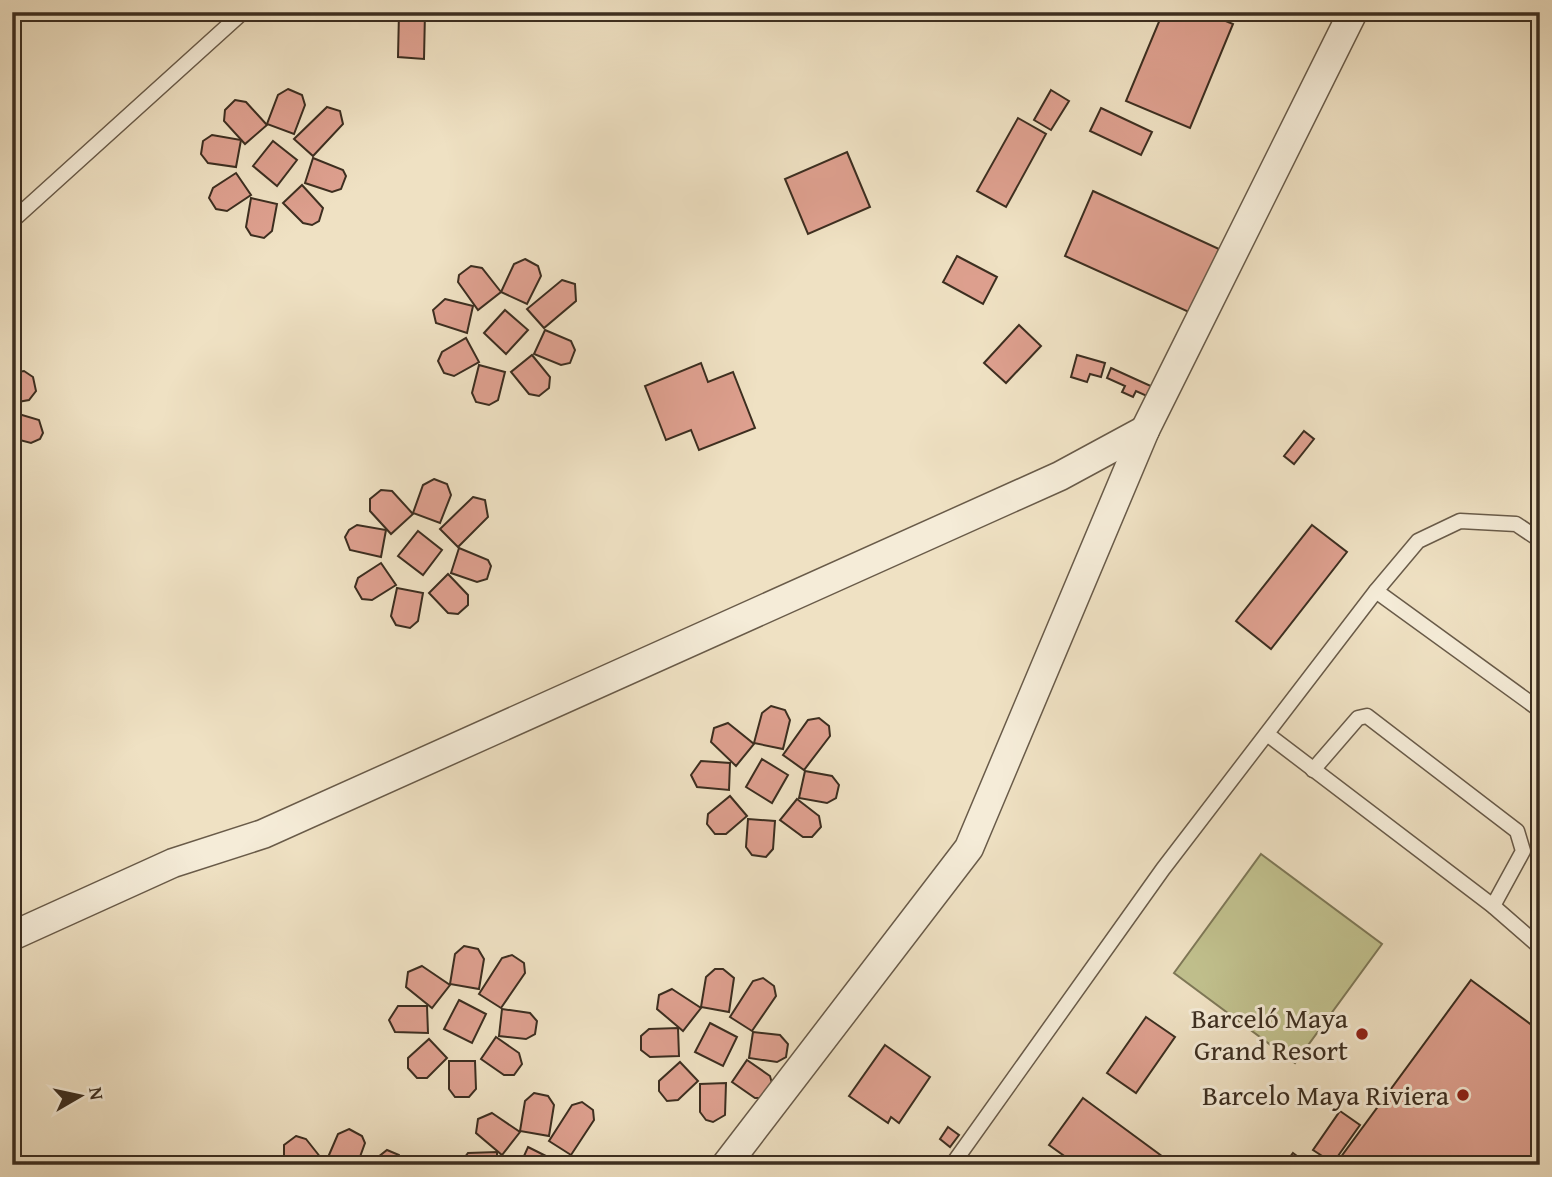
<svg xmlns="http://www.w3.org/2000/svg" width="1552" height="1177" font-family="'Gentium Book Plus',serif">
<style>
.green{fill:#c1c18e;stroke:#7e7857;stroke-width:2}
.building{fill:#dea08f;stroke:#3c2e20;stroke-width:2}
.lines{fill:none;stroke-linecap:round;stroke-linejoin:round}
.lane-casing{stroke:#695b49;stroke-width:17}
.street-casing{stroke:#695b49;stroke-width:31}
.lane{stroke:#f5ecd8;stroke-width:14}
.street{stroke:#f5ecd8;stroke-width:28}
.poi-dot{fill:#8f2418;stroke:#f5ecd8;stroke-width:2.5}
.labels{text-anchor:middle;stroke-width:6;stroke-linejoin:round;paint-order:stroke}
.poi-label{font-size:28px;fill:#3c2e20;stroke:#f5ecd8;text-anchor:end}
</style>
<rect width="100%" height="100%" fill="#efe1c3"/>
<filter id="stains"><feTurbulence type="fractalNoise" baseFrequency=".00286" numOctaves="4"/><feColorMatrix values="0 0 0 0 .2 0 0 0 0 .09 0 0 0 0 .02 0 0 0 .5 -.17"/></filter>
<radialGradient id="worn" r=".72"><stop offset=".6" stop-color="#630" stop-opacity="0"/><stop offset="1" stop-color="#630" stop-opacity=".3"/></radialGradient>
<!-- green -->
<polygon class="green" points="1261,854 1382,944 1295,1063 1174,973"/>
<!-- building -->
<g class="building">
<polygon points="399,12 425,12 424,59 398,57"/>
<polygon points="1163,12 1204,12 1233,24 1190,128 1126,101"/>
<polygon points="288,89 302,95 305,105 294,134 267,124 278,95"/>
<polygon points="1051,90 1069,101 1051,130 1034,120"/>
<polygon points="235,100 246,102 267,125 245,144 224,121 225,110"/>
<polygon points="327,107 340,111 343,124 313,156 294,139"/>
<polygon points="1101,108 1152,132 1141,155 1090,131"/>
<polygon points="1018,118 1046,134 1006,207 977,191"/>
<polygon points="212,135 241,140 236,167 208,163 201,154 203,141"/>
<polygon points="273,141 297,160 277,186 253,166"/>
<polygon points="847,152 870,207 808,234 785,179"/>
<polygon points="313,158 343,170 346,176 341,189 332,192 305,183"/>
<polygon points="236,173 251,195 227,211 216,209 209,198 213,188"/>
<polygon points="302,185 323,208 319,221 312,225 303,223 283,203"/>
<polygon points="1093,191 1219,249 1191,313 1065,256"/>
<polygon points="251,198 277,204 272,231 264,238 251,235 246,227"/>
<polygon points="957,256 997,277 983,304 943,282"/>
<polygon points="525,259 538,266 541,276 527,304 501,292 514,264"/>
<polygon points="471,266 482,268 501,292 478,310 458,282 459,275"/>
<polygon points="562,280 575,284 576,301 544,328 527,309"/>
<polygon points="445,299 473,306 467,333 436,323 433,310"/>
<polygon points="505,310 528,330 506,354 484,333"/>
<polygon points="1019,325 1041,346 1006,383 984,363"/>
<polygon points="545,330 571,341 575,350 570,363 561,365 534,354"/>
<polygon points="466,338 479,362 454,376 444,373 438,361 442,352"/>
<polygon points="532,355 550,377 549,388 539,396 529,394 511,372"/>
<polygon points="1077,355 1105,363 1101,377 1090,374 1087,382 1071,377"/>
<polygon points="701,363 708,382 733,372 755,428 699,450 691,430 666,440 645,386"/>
<polygon points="479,365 505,372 498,400 489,405 476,402 472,393"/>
<polygon points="1111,368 1153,387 1149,397 1136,391 1133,397 1122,392 1125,386 1107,378"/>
<polygon points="24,371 33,377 36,391 29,400 12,403 12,373"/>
<polygon points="12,412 39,420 43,433 40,439 31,443 12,438"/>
<polygon points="1304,431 1314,439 1294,464 1284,456"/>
<polygon points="434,479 447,484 451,495 440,523 413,513 423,485"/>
<polygon points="381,490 392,491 413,514 391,534 370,511 370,499"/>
<polygon points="473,497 485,500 488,517 458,547 440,529"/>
<polygon points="357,525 386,530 381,557 350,550 345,537 349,530"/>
<polygon points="1312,525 1347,552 1271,649 1236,621"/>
<polygon points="418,531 442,550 423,575 398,556"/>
<polygon points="459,548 488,560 491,566 487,579 477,582 451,573"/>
<polygon points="381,563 396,585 372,600 362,599 355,587 358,578"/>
<polygon points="448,574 468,595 468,605 458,614 448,613 429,593"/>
<polygon points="397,588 423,593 418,621 410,628 396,625 391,616"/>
<polygon points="771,706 785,710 790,720 783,749 754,743 762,713"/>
<polygon points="819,718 829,726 830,736 804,770 783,755 808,720"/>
<polygon points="728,723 754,744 736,766 711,742 714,728"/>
<polygon points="762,759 788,775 772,803 746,787"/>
<polygon points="701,761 730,763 729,790 697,787 691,775"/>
<polygon points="805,771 832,776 839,785 836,798 827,803 799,798"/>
<polygon points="730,796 747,816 726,834 715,834 707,824 708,814"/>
<polygon points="797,799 819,816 821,827 812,837 803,837 780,820"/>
<polygon points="748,819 775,821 773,849 766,857 752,855 746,847"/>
<polygon points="464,946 478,949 484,959 479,989 450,984 455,954"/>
<polygon points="512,955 524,963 525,973 501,1008 479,994 502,958"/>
<polygon points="422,966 450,985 432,1008 406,987 408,972"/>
<polygon points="715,969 723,969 734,978 729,1012 701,1007 706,977"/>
<polygon points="763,978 774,986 776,996 752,1031 730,1017 753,981"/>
<polygon points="1471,980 1533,1026 1538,1019 1540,1021 1540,1165 1335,1165"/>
<polygon points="672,989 701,1008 683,1031 657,1009 659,995"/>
<polygon points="459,1000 486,1014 472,1043 444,1029"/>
<polygon points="398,1006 427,1006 428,1033 395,1032 389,1020"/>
<polygon points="502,1009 530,1013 537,1021 535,1034 526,1039 499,1036"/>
<polygon points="1146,1017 1175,1037 1136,1093 1107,1073"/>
<polygon points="710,1023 737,1037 723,1066 695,1052"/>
<polygon points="678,1028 679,1056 650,1057 641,1050 641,1036 649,1029"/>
<polygon points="753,1032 780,1035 788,1044 786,1057 777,1062 749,1058"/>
<polygon points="496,1037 519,1053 522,1064 514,1075 504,1075 481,1059"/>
<polygon points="429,1039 447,1058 427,1078 417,1078 408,1068 408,1058"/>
<polygon points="885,1045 930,1077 899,1123 891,1117 888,1123 849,1096"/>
<polygon points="747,1060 770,1076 773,1087 765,1098 755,1098 732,1082"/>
<polygon points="449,1061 475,1061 476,1089 469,1097 455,1097 449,1089"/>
<polygon points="680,1062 698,1081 678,1100 667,1101 659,1091 659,1081"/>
<polygon points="726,1083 725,1115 713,1122 706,1120 700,1112 700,1084"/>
<polygon points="534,1093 548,1096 554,1105 549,1136 520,1131 525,1101"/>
<polygon points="1083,1098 1174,1165 1077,1165 1049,1145"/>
<polygon points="582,1102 593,1110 594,1120 571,1155 549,1141 572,1105"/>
<polygon points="1340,1111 1360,1125 1333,1163 1313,1150"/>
<polygon points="492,1113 520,1132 502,1155 476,1133 478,1119"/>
<polygon points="948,1127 959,1135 950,1147 940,1139"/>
<polygon points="349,1129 362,1136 365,1143 357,1165 326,1162 338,1134"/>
<polygon points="296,1136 306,1139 325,1163 290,1165 284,1157 284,1145"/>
<polygon points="528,1147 556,1161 554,1165 520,1165"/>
<polygon points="387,1150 399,1155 402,1165 368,1165"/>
<polygon points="497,1152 497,1165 459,1165 468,1153"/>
<polygon points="1293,1153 1309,1165 1284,1165"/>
<polygon points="572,1156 600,1159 605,1165 571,1165"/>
</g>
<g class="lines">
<defs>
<g id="lane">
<polyline points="12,221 243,12"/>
<polyline points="1376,591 1540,710"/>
<polyline points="1267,734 1493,906 1540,947"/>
<polyline points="1313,770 1358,718 1367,716 1517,831 1523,851 1493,906"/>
<polyline points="952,1165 1163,869 1376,591 1418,541 1460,521 1516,524 1540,540"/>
</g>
<g id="street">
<polyline points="12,936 173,863 263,834 1060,476 1145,430"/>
<polyline points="726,1165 969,848 1145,430 1353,12"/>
</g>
</defs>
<!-- lane casing -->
<use href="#lane" class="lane-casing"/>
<!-- street casing -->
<use href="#street" class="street-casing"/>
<!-- lane -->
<use href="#lane" class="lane"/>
<!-- street -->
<use href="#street" class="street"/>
</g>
<!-- markers -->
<g class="poi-dot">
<circle cx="1362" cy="1034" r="7"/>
<circle cx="1463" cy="1095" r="7"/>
</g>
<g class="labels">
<!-- poi labels -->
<g class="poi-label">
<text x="1348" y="1028">Barceló Maya<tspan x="1348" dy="32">Grand Resort</tspan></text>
<text x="1449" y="1105">Barcelo Maya Riviera</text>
</g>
</g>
<!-- margin -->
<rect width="1552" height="1177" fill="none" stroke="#efe1c3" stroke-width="42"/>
<rect x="14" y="14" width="1524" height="1149" fill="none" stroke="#3c2e20" stroke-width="3.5"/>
<rect x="21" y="21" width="1510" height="1135" fill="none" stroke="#3c2e20" stroke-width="2"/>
<!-- north arrow -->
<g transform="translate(80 1096) rotate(81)" stroke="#f5ecd8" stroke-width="5" paint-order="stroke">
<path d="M0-5L12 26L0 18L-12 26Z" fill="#3c2e20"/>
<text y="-10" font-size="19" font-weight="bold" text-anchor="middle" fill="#3c2e20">N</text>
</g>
<rect width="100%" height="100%" filter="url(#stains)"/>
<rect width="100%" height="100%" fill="url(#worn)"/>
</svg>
